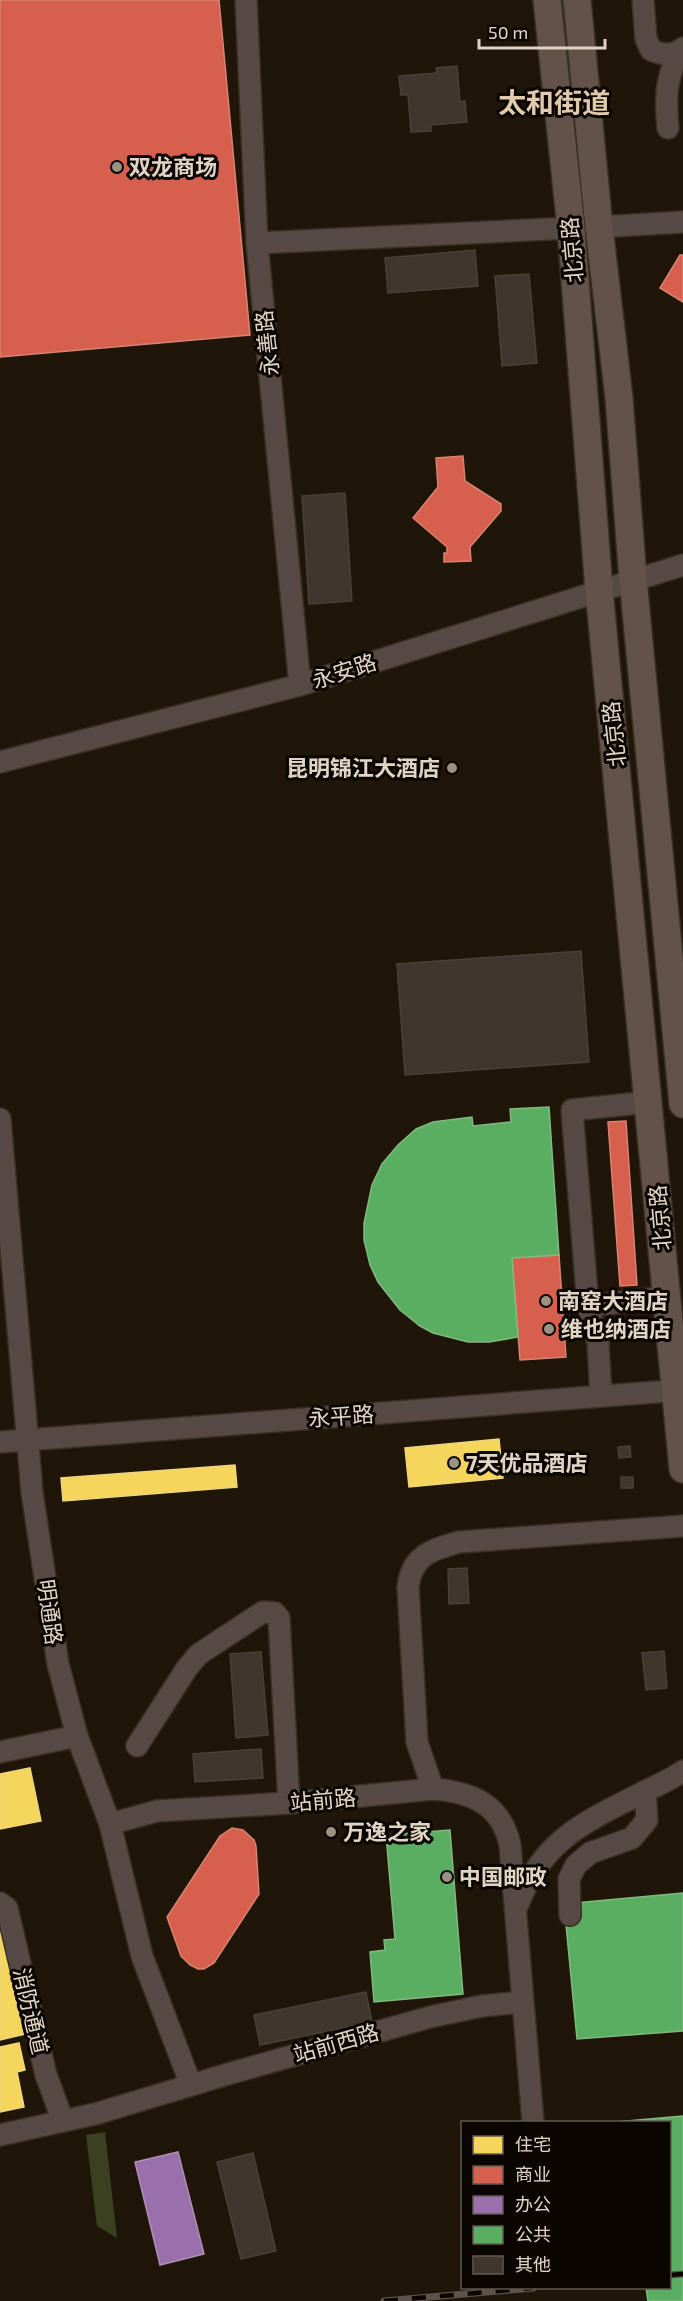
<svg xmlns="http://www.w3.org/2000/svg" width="683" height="2301" font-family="'Exo 2','Noto Sans SC',sans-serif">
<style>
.green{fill:#3b4021}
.homes{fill:#f6d55c;stroke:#efd57c;stroke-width:1.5}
.shops{fill:#d6604d;stroke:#d98371;stroke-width:1.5}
.offices{fill:#9970ab;stroke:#ae8eb3;stroke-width:1.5}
.public{fill:#5aae61;stroke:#82b97f;stroke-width:1.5}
.building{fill:#40362d;stroke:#4a4037;stroke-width:1.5}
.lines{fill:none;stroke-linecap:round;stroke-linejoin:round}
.minor-casing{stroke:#383025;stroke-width:24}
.major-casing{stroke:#383025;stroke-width:30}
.minor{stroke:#574944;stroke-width:21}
.major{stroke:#63524a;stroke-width:27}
.rail-casing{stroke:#5d524c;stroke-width:7}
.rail{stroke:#0b0500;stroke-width:4.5;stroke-dasharray:14;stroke-linecap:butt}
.poi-dot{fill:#9c9283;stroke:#0b0500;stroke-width:2}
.labels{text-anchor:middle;stroke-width:6;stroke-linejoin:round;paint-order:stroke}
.poi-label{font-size:22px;font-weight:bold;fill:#e0d4c5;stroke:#0b0500;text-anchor:start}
.street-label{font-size:22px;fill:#e0d4c5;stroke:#0b0500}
.district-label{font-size:28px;font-weight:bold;fill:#e1caac;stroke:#0b0500}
</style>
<rect width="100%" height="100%" fill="#1f1609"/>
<!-- green -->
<polygon class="green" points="105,2132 117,2238 97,2226 86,2135"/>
<!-- homes -->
<g class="homes">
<polygon points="499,1439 503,1478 409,1487 405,1448"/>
<polygon points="235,1465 237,1487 63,1501 61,1478"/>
<polygon points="30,1768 41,1821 0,1829 0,1774"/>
<polygon points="0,1923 34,2032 0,2040"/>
<polygon points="19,2043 25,2070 17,2072 24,2107 0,2112 0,2047"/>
</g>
<!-- shops -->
<g class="shops">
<polygon points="0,0 219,0 250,335 0,357"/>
<polygon points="680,255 683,255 683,302 660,288"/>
<polygon points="463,456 465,481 501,504 501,511 470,547 471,561 444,562 444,553 447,553 447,547 413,518 438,487 436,458"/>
<polygon points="626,1121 637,1285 620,1286 608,1122"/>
<polygon points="559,1255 566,1357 520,1360 512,1258"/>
<polygon points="232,1828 243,1830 254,1840 256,1846 259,1894 214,1963 204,1969 198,1969 190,1965 181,1956 167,1917 220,1836"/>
</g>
<!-- offices -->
<polygon class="offices" points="178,2152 204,2254 160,2265 135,2162"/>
<!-- public -->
<g class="public">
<polygon points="549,1107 559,1255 512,1258 518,1337 489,1342 468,1342 433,1333 420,1326 400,1310 378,1282 370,1265 364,1240 364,1223 372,1185 382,1164 398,1145 416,1129 433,1122 472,1117 473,1126 511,1122 510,1109"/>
<polygon points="450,1830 463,1994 374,2002 370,1952 385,1950 384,1940 395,1939 386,1835"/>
<polygon points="683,1893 683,2031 577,2039 564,1904"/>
<polygon points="683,2116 683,2301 648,2301 646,2288 670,2288 670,2122 615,2122"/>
</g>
<!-- building -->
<g class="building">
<polygon points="457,66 460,102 465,101 467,122 431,125 431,131 411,132 408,95 401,95 399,76 437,73 436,68"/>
<polygon points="475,250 478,286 388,293 385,258"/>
<polygon points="529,274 537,363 502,366 495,276"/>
<polygon points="345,493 352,601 309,604 302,496"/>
<polygon points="581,951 589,1062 405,1075 397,964"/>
<polygon points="630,1446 631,1457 619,1458 618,1447"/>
<rect x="621" y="1477" width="12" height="11"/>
<polygon points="467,1568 469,1603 449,1604 448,1569"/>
<polygon points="664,1651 667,1688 646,1690 642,1653"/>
<polygon points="261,1652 268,1735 236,1738 230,1654"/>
<polygon points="261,1749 263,1778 195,1782 193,1754"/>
<polygon points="366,1992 372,2022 260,2045 254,2015"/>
<polygon points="253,2153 276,2251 241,2259 217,2162"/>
</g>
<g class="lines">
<defs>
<g id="minor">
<polyline points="246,0 257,243 300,685"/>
<path d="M643,0L646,39L651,50C662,55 674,56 683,48"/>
<path d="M668,128C665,96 666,82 678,52"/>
<polyline points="599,227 683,222"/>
<polyline points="257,243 571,228"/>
<polyline points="0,762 300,685 683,565"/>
<polyline points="649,1102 572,1110 588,1306 667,1297"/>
<polyline points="0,1119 32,1492 58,1664 77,1736 110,1824 142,1956 191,2085"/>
<polyline points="588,1306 598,1343 601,1396"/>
<polyline points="0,1442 683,1390"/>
<polyline points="137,1746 187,1668 199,1654 263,1612 275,1613 279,1618 289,1803"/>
<polyline points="0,1752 77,1736"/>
<path d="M433,1789L417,1742L408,1587C412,1555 431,1550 459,1542L683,1526"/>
<path d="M110,1824L157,1811L289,1803L433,1789C472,1792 501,1804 510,1845L533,2122"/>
<polyline points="0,1903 7,1908 46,2075 63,2121"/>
<path d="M517,1907C541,1841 584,1822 642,1793C656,1786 670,1780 683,1771"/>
<polyline points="570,1915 569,1879 576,1865 590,1853 632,1838 647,1820 645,1791"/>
<polyline points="0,2135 95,2114 228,2074 430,2017 482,2006 522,2002"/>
</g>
<g id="major">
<polyline points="547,0 571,228 599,590 683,1469"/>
<polyline points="577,0 599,227 619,398 633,579 683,1104"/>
</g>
</defs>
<!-- minor casing -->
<use href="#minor" class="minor-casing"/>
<!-- major casing -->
<use href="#major" class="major-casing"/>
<!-- minor -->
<use href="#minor" class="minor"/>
<!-- major -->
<use href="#major" class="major"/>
<defs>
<g id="rail">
<polyline points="670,2275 683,2274"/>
<polyline points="384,2301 533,2288"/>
</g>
</defs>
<!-- rail casing -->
<use href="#rail" class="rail-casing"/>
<!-- rail -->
<use href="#rail" class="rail"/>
</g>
<!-- markers -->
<g class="poi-dot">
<circle cx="117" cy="167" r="6"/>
<circle cx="452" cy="768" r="6"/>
<circle cx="546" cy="1301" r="6"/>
<circle cx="549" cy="1329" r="6"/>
<circle cx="454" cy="1463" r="6"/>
<circle cx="331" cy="1832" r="6"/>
<circle cx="447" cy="1877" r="6"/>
</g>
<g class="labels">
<!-- poi labels -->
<g class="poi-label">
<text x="129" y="175">双龙商场</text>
<text x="440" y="776" text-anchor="end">昆明锦江大酒店</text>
<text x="558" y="1309">南窑大酒店</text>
<text x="561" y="1337">维也纳酒店</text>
<text x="466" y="1471">7天优品酒店</text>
<text x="343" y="1840">万逸之家</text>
<text x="459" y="1885">中国邮政</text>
</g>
<!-- street labels -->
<g class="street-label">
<text transform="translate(572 250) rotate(-95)" y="8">北京路</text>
<text transform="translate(267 343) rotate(-96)" y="8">永善路</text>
<text transform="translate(344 671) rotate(-18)" y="8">永安路</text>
<text transform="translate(614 734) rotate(-96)" y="8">北京路</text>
<text transform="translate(660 1218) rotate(-95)" y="8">北京路</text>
<text transform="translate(341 1416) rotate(-4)" y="8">永平路</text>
<text transform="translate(50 1612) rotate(82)" y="8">明通路</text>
<text transform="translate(323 1800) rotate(-5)" y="8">站前路</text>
<text transform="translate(31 2011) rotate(77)" y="8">消防通道</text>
<text transform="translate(336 2043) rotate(-16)" y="8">站前西路</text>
</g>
<!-- district labels -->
<g class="district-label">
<text x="554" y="113">太和街道</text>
</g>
</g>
<!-- legend -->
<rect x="461" y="2121" width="210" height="168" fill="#0b0500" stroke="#60584f" stroke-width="1.5"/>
<rect x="473" y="2136" width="30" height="18" fill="#f6d55c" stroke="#60584f" stroke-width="1.5"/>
<text x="515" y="2151" font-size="18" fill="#e0d4c5">住宅</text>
<rect x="473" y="2166" width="30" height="18" fill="#d6604d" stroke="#60584f" stroke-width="1.5"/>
<text x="515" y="2181" font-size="18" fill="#e0d4c5">商业</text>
<rect x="473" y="2196" width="30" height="18" fill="#9970ab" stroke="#60584f" stroke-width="1.5"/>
<text x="515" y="2211" font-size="18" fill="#e0d4c5">办公</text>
<rect x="473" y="2226" width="30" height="18" fill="#5aae61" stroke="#60584f" stroke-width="1.5"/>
<text x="515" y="2241" font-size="18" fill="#e0d4c5">公共</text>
<rect x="473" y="2256" width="30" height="18" fill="#40362d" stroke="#60584f" stroke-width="1.5"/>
<text x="515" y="2271" font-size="18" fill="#e0d4c5">其他</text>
<!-- scale -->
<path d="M479 39v9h126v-9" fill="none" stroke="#e0d4c5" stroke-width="3"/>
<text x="488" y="39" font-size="18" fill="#e0d4c5" stroke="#0b0500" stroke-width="4.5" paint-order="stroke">50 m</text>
</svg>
